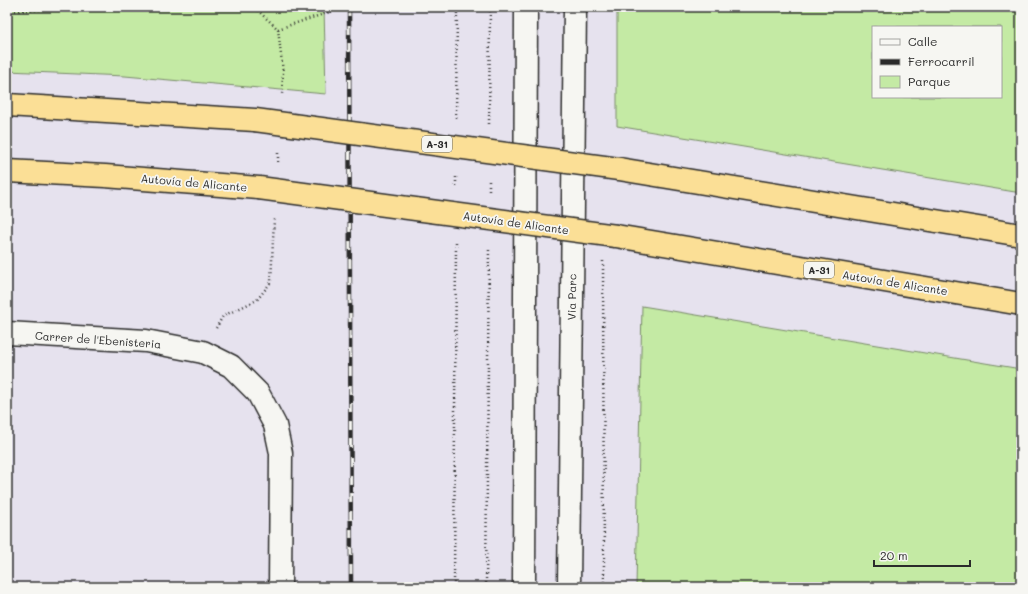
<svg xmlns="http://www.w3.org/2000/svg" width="1028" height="594" font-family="Mali,sans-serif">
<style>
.green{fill:#c4eaa4;stroke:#788a68;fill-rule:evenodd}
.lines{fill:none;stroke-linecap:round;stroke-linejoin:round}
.minor-casing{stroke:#2b2b2b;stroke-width:25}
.secondary-casing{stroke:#2b2b2b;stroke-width:25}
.motorway-casing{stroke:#2b2b2b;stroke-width:25}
.path{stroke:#2b2b2b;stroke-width:2.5;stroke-dasharray:1 3;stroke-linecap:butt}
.minor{stroke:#f6f6f2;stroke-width:22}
.secondary{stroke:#f6f6f2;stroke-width:22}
.motorway{stroke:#fbdf96;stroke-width:22}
.rail-casing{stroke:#2b2b2b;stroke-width:4.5}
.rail{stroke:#f6f6f2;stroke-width:3;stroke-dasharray:9;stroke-linecap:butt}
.motorway-bridge-casing{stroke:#2b2b2b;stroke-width:25;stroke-linecap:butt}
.motorway-bridge{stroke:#fbdf96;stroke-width:22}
.labels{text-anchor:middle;stroke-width:3.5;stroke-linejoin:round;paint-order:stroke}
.shield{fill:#f6f6f2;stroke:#686867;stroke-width:1}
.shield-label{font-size:10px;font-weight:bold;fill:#2b2b2b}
.street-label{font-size:11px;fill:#2b2b2b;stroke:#f6f6f2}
</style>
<rect width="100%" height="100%" fill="#e6e2ee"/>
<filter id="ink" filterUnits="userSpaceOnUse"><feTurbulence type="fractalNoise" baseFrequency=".025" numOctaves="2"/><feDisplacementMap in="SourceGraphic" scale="8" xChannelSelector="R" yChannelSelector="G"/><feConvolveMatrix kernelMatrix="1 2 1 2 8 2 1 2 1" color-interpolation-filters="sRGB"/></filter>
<g filter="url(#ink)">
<!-- green -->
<g class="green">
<polygon points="7,7 324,7 326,94 125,76 7,71"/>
<path d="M617,7H1021V193L617,126ZM873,27H1001V97H873Z"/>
<polygon points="642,306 1021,369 1021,587 636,587"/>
</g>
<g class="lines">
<defs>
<polyline id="minor" points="7,333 146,341 203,352 231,366 258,393 275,425 281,453 280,587"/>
<g id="secondary">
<polyline points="524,587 526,7"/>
<polyline points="569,587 575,7"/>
</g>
<g id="motorway">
<polyline points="7,105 255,120"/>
<polyline points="619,169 1021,235"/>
<polyline points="7,171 105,176 259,188"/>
<polyline points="616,236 1021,304"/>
</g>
</defs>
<!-- minor casing -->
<use href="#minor" class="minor-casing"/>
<!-- secondary casing -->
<use href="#secondary" class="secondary-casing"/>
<!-- motorway casing -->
<use href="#motorway" class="motorway-casing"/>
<!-- path -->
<g class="path">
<polyline points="242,7 256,9 278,29 283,72 282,96"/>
<polyline points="7,11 118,7"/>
<polyline points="278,29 333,11 333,7"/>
<polyline points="456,118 457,7"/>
<polyline points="489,124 490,7"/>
<polyline points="278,162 278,151"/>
<polyline points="456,186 456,175"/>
<polyline points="489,190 489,179"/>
<polyline points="603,261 604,587"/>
<polyline points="216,328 223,316 257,300 271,282 274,219"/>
<polyline points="454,587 456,241"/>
<polyline points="486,587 489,247"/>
</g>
<!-- minor -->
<use href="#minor" class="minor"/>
<!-- secondary -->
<use href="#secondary" class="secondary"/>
<!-- motorway -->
<use href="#motorway" class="motorway"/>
<defs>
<polyline id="rail" points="349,7 351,587"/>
</defs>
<!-- rail casing -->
<use href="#rail" class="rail-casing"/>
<!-- rail -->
<use href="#rail" class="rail"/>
<defs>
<g id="motorway-bridge">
<polyline points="255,120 619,169"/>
<polyline points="259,188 616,236"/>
</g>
</defs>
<!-- motorway-bridge casing -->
<use href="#motorway-bridge" class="motorway-bridge-casing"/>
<!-- motorway-bridge -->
<use href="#motorway-bridge" class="motorway-bridge"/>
</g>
</g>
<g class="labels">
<!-- shield labels -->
<g class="shield">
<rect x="422" y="136" width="30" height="16" rx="3"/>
<rect x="804" y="262" width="30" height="16" rx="3"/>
</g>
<g class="shield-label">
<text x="437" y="148">A-31</text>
<text x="819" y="274">A-31</text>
</g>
<!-- street labels -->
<g class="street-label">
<text transform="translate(194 183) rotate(5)" y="4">Autovía de Alicante</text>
<text transform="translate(516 223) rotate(8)" y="4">Autovía de Alicante</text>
<text transform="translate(895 283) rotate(9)" y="4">Autovía de Alicante</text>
<text transform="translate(572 297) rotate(-89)" y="4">Via Parc</text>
<text transform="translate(98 340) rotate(4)" y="4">Carrer de l'Ebenisteria</text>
</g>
</g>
<!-- margin -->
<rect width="1028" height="594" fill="none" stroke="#f6f6f2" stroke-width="24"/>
<rect x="12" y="12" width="1004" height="570" fill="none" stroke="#2b2b2b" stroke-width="1.5" filter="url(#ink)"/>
<!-- legend -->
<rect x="872" y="26" width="130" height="72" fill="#f6f6f2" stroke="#a5a5a2"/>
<rect x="880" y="39" width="20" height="6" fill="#f6f6f2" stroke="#a5a5a2"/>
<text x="908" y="46" font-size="12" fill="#2b2b2b">Calle</text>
<rect x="880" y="59" width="20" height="6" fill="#2b2b2b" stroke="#a5a5a2"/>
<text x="908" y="66" font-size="12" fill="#2b2b2b">Ferrocarril</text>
<rect x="880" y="76" width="20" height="12" fill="#c4eaa4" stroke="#a5a5a2"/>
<text x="908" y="86" font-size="12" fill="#2b2b2b">Parque</text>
<!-- scale -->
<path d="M874 560v6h96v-6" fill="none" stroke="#2b2b2b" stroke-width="2"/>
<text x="880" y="560" font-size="12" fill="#2b2b2b" stroke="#f6f6f2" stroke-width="3" paint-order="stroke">20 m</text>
</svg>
